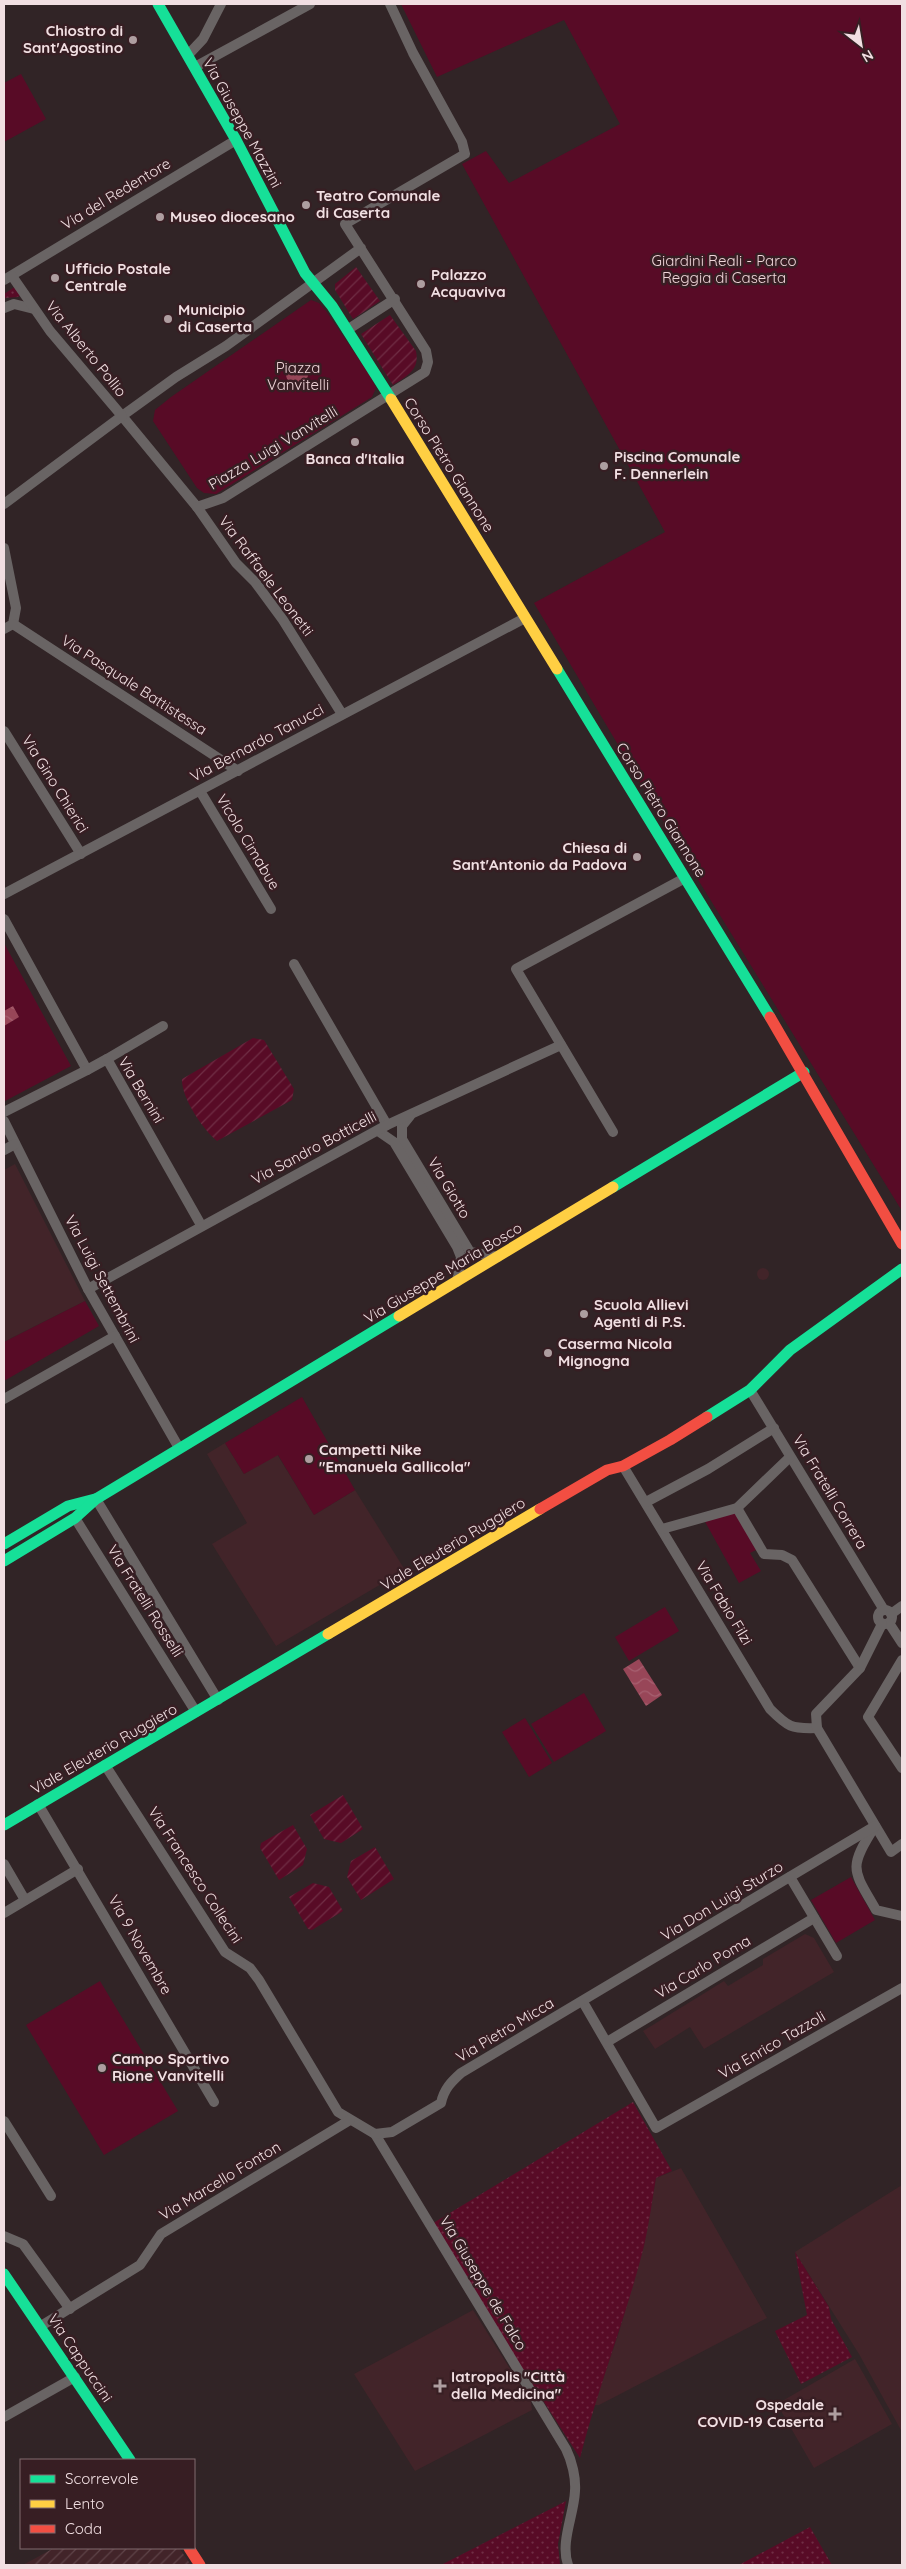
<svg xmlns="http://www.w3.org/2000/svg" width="906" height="2569" font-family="Quicksand,sans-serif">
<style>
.built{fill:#422429}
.industrial{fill:url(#industrial-furrows)}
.grass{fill:url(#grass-dots)}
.park{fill:#580b26}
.garden{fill:url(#garden-furrows)}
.water{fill:url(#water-waves)}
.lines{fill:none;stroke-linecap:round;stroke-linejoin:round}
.street{stroke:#696464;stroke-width:10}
.fast{stroke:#16e098;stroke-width:11}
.slow{stroke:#ffcf43;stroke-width:11}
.jam{stroke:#f24e42;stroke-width:11}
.poi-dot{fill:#ae9ea0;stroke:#371e23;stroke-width:2}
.labels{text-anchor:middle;stroke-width:5;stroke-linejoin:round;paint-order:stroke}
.poi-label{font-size:15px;font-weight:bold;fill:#f1dfe2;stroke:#371e23;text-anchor:start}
.street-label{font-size:15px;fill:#f1dfe2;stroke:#371e23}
.park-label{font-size:15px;fill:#efd4d8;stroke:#371e23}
</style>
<defs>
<pattern id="industrial-furrows" width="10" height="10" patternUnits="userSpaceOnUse" patternTransform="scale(1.25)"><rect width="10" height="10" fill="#422429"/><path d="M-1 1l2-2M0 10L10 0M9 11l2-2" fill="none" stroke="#5e4348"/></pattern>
<pattern id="grass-dots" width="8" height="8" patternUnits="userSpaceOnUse" patternTransform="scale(1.25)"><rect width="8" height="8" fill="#580b26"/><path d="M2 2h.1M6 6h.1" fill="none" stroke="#702e45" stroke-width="1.8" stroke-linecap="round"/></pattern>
<pattern id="garden-furrows" width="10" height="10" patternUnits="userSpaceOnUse" patternTransform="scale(1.25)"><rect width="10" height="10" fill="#580b26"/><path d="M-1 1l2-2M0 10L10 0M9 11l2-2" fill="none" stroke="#702e45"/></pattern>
<pattern id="water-waves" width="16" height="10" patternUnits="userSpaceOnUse" patternTransform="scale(1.25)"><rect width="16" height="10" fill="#984658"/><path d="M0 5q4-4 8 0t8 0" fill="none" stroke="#a76070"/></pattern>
</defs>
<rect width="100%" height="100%" fill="#312426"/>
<!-- built -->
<g class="built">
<polygon points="15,1164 85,1301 4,1342 4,1170"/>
<circle cx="763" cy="1274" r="6"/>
<polygon points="225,1443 244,1474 277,1454 314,1515 355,1490 405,1570 276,1646 212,1544 247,1523 207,1454"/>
<polygon points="805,1934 814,1938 834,1972 704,2049 690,2027 655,2049 643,2031 724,1981 728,1986 763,1965 763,1959"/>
<polygon points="681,2168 767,2318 599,2405 594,2405 619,2332 644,2245 656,2178"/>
<polygon points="902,2185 902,2432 859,2354 795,2252"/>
<polygon points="473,2310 531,2402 532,2410 415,2471 354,2374"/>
<polygon points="855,2359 892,2424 814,2468 777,2404"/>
</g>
<!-- industrial -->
<polygon class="industrial" points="54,2548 59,2550 63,2548 179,2548 191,2565 23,2565"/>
<!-- grass -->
<g class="grass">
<polygon points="16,286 21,295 18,297 4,298 4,294"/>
<path d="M633,2102L672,2171L656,2178C652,2201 649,2224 644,2246C626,2318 598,2387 580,2458L430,2225Z"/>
<polygon points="795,2252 829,2307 831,2319 852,2357 801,2384 775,2331 807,2315"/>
<polygon points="566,2501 558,2544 560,2565 441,2565"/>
<polygon points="810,2527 832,2565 739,2565"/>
</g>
<!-- park -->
<g class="park">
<polygon points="401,4 902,4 902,1211 697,878 534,603 665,532 462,164 486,151 509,183 620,124 564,20 437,77"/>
<polygon points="21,74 46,119 4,142 4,83"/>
<polygon points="311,300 319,303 326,311 371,377 376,388 372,397 216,494 204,493 197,488 153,421 155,410 171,397"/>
<polygon points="4,943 71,1066 5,1101 4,1099"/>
<polygon points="85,1301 99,1326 4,1381 4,1342"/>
<polygon points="302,1397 355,1490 314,1515 278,1455 244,1474 225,1443"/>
<polygon points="737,1508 760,1548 750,1553 761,1571 739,1583 703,1518"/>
<polygon points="665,1607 679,1631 629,1661 615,1637"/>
<polygon points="584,1693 606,1731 554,1762 531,1724"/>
<polygon points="525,1718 552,1763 529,1777 502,1732"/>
<polygon points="851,1877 875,1920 836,1943 811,1900"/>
<polygon points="100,1981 178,2111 104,2155 26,2025"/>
</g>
<!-- garden -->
<g class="garden">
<polygon points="356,267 380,301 353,319 335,290 335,284"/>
<path d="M390,315L416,351C420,370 407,376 393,385L361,334Z"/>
<path d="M253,1038L264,1040L294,1089L292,1100L217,1141C203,1130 181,1097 182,1079Z"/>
<polygon points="343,1795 363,1829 341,1843 324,1839 310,1815"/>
<polygon points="293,1825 307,1849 303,1865 279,1880 260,1848 261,1843"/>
<polygon points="375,1847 394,1879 361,1900 347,1877 351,1861"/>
<polygon points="313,1883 329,1887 343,1911 312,1930 308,1929 289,1897"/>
</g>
<!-- water -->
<g class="water">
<circle cx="297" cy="374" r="11"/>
<polygon points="13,1006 19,1017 4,1026 4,1011"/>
<polygon points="639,1659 662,1695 646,1706 623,1669"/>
</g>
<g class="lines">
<!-- street -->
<g class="street">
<polyline points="188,55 203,39 221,4"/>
<polyline points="195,67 310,4"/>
<polyline points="361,248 226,346 176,377 122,416 197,507 223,498 425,372 428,362 426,351 345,224 465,154 462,142 413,53 390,4"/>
<polyline points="4,280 236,140"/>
<polyline points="4,308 14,304 34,309"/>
<polyline points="347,330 395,299"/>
<polyline points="4,504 122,416 50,331 12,276"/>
<polyline points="197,507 236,563 255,582 283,620 342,714"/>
<polyline points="4,548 16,608 13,624 4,629"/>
<polyline points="13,624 238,771"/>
<polyline points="4,731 81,854"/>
<polyline points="200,791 271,909"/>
<polyline points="4,894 525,618"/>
<polyline points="4,919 87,1070 107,1059 201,1225"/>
<polyline points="294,964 387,1125"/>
<polyline points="107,1059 163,1026"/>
<polyline points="4,1112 87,1070"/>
<polyline points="410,1116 402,1126 402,1139 470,1252 498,1257"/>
<polyline points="4,1121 88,1289 179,1448"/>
<polyline points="378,1131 394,1142 457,1247 461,1257 457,1282"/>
<polyline points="613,1132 516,969 685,878"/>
<polyline points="4,1150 15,1144"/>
<polyline points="88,1289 387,1125 561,1045"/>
<polyline points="750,1390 884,1610"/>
<polyline points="4,1399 115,1336"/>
<path d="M623,1466L770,1709C788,1727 791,1729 817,1728"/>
<polyline points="96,1499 218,1700"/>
<polyline points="646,1502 708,1469 774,1428"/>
<polyline points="737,1508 764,1554 782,1555 792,1560 860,1668"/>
<polyline points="75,1518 196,1712"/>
<polyline points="662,1529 737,1508 790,1457"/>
<circle cx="885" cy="1617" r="7"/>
<polyline points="891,1614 902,1606"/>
<polyline points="889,1623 902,1643"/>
<polyline points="882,1624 860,1668 816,1714 817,1728 891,1852 902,1844"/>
<polyline points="902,1660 868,1717 902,1768"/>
<path d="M105,1765L225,1952L250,1968L259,1980L338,2112L375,2134L566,2449C572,2461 576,2478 575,2491C574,2515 560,2542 568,2565"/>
<polyline points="38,1804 214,2102"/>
<path d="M874,1828C847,1869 854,1871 876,1910L902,1916"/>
<polyline points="4,1864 25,1900"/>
<polyline points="790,1877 837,1956"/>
<polyline points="4,1913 78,1869"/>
<polyline points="583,2002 656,2128 902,1988"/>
<polyline points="607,2042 814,1918"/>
<polyline points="4,2121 51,2196"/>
<path d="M375,2134L392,2132L441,2103C444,2089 451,2082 461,2073L875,1826"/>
<polyline points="4,2236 23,2244 70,2309"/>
<polyline points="41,2326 140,2265 161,2234 350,2120"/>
<polyline points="4,2417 75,2377"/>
</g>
<!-- fast -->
<g class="fast">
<polyline points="158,4 236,140 305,273 332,306 391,399"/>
<polyline points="557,669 770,1017"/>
<polyline points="613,1187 804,1072"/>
<polyline points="707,1417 750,1390 790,1350 902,1269"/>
<polyline points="4,1544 68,1506 95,1499"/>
<polyline points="4,1561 75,1518 96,1499 399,1316"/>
<polyline points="4,1825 328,1634"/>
<polyline points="4,2274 130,2460"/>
</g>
<!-- slow -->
<g class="slow">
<polyline points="391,399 557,669"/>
<polyline points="399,1316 613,1187"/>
<polyline points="328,1634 540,1509"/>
</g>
<!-- jam -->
<g class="jam">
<polyline points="770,1017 902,1244"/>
<polyline points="540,1509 607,1470 623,1466 670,1440 707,1417"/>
<polyline points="189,2548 200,2565"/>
</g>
</g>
<!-- markers -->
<g class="poi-dot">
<circle cx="133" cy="40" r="5"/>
<circle cx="306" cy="205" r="5"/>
<circle cx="160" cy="217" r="5"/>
<circle cx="55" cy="278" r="5"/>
<circle cx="421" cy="284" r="5"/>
<circle cx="168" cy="319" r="5"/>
<circle cx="355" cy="442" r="5"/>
<circle cx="604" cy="466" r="5"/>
<circle cx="637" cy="857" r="5"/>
<circle cx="584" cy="1314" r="5"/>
<circle cx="548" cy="1353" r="5"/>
<circle cx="309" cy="1459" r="5"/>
<circle cx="102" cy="2068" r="5"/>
<path d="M437.5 2378.5h5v5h5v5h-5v5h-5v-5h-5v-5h5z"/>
<path d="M832.5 2406.5h5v5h5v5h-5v5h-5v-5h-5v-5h5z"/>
</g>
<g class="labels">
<!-- poi labels -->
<g class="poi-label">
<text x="123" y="36" text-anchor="end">Chiostro di<tspan x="123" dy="17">Sant'Agostino</tspan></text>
<text x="316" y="201">Teatro Comunale<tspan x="316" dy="17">di Caserta</tspan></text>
<text x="170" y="222">Museo diocesano</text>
<text x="65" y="274">Ufficio Postale<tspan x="65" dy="17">Centrale</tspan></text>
<text x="431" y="280">Palazzo<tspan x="431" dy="17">Acquaviva</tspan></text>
<text x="178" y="315">Municipio<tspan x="178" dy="17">di Caserta</tspan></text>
<text x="614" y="462">Piscina Comunale<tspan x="614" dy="17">F. Dennerlein</tspan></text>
<text x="355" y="464" text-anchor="middle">Banca d'Italia</text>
<text x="627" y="853" text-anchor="end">Chiesa di<tspan x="627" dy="17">Sant'Antonio da Padova</tspan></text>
<text x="594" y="1310">Scuola Allievi<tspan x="594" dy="17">Agenti di P.S.</tspan></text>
<text x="558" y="1349">Caserma Nicola<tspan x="558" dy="17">Mignogna</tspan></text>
<text x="319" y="1455">Campetti Nike<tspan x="319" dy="17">"Emanuela Gallicola"</tspan></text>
<text x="112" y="2064">Campo Sportivo<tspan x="112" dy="17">Rione Vanvitelli</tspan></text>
<text x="451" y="2382">Iatropolis "Città<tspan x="451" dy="17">della Medicina"</tspan></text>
<text x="824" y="2410" text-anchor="end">Ospedale<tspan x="824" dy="17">COVID-19 Caserta</tspan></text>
</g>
<!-- street labels -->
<g class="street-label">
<text transform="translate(242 123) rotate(61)" y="5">Via Giuseppe Mazzini</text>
<text transform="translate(116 194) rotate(-31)" y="5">Via del Redentore</text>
<text transform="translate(86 349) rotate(51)" y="5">Via Alberto Pollio</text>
<text transform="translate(273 448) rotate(-31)" y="5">Piazza Luigi Vanvitelli</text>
<text transform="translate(449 465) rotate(58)" y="5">Corso Pietro Giannone</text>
<text transform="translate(266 576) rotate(53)" y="5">Via Raffaele Leonetti</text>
<text transform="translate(134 685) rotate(33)" y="5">Via Pasquale Battistessa</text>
<text transform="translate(257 743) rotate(-28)" y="5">Via Bernardo Tanucci</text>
<text transform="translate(55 784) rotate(58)" y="5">Via Gino Chierici</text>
<text transform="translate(661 810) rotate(58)" y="5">Corso Pietro Giannone</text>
<text transform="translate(248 842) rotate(59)" y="5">Vicolo Cimabue</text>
<text transform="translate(141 1090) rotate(59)" y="5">Via Bernini</text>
<text transform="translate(314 1148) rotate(-28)" y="5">Via Sandro Botticelli</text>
<text transform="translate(449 1188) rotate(59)" y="5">Via Giotto</text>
<text transform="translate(443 1273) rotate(-31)" y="5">Via Giuseppe Maria Bosco</text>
<text transform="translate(102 1279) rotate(62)" y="5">Via Luigi Settembrini</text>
<text transform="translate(830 1492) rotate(59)" y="5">Via Fratelli Correra</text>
<text transform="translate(453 1544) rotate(-31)" y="5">Viale Eleuterio Ruggiero</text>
<text transform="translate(145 1601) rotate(58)" y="5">Via Fratelli Rosselli</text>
<text transform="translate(724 1603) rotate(59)" y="5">Via Fabio Filzi</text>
<text transform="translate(104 1749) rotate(-30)" y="5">Viale Eleuterio Ruggiero</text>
<text transform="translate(195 1875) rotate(57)" y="5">Via Francesco Collecini</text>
<text transform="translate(722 1901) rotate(-31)" y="5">Via Don Luigi Sturzo</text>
<text transform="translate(140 1945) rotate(60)" y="5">Via 9 Novembre</text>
<text transform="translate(703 1967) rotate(-31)" y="5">Via Carlo Poma</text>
<text transform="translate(505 2030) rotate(-31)" y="5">Via Pietro Micca</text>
<text transform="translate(772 2045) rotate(-30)" y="5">Via Enrico Tazzoli</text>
<text transform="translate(220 2181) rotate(-31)" y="5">Via Marcello Fonton</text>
<text transform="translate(483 2283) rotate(59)" y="5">Via Giuseppe de Falco</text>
<text transform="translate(80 2358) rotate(56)" y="5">Via Cappuccini</text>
</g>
<!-- park labels -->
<g class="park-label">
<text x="724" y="266">Giardini Reali - Parco<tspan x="724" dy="17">Reggia di Caserta</tspan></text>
<text x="298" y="373">Piazza<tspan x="298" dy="17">Vanvitelli</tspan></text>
</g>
</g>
<!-- border -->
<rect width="906" height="2569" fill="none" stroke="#f1dfe2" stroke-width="10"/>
<!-- legend -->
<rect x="20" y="2459" width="175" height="90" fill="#371e23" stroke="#816b6f"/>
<rect x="30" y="2475" width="25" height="8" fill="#16e098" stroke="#816b6f"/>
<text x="65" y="2484" font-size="15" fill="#f1dfe2">Scorrevole</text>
<rect x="30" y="2500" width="25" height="8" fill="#ffcf43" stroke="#816b6f"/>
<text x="65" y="2509" font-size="15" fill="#f1dfe2">Lento</text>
<rect x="30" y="2525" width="25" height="8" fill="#f24e42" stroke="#816b6f"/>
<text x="65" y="2534" font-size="15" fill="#f1dfe2">Coda</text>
<!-- north arrow -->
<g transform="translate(861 45) rotate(149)" stroke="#371e23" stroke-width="4" paint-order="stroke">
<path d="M0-4L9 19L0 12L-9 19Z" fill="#f1dfe2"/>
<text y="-8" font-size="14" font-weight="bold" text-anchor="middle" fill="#f1dfe2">N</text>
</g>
</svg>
